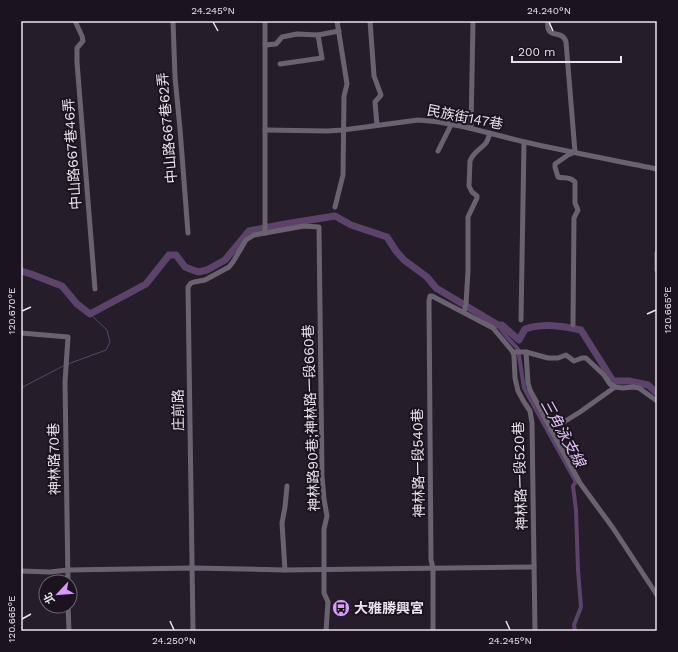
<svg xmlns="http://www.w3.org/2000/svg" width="678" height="652" font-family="'Work Sans','Noto Sans TC',sans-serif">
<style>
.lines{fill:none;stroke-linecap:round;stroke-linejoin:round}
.stream{stroke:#5b436a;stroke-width:1}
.canal{stroke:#5b436a;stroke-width:4}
.river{stroke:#5b436a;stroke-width:7}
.minor{stroke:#6b6271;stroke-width:5}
.ticks{fill:none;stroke:#e8e3eb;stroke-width:1.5}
.labels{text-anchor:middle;stroke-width:4;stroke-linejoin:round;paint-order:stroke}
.street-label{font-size:14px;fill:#e8e3eb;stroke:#1b1420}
.poi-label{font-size:14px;font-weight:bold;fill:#e8e3eb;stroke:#1b1420;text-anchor:start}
.water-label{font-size:15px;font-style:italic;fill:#e4c3f8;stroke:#1b1420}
.neatline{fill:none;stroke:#e8e3eb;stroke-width:1.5}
.ticks-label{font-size:10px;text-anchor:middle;fill:#e8e3eb}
</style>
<rect width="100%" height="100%" fill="#251d2a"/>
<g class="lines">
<!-- stream -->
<g class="stream">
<polyline points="68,364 106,350 110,342 107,330 90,314"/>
<polyline points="21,388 63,366"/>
</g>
<!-- canal -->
<polyline class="canal" points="498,325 507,337 518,349 524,388 576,482 573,486 576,510 578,570 581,607 574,625 575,631"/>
<!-- river -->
<path class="river" d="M21,271L31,274L62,286L77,304L90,314L146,284L169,255H176L185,267L198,272L207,270L225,260L249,231L285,224L335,216L351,225L387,237L396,251L404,260L427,277L436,288L498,325H502L519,340L525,329C544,323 562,326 581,330L613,381H629L648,385L657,393"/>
<!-- minor -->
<g class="minor">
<polyline points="75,21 82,36 83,41 77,48 77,62 95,289"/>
<polyline points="173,21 175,77 180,129 188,233"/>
<polyline points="370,21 374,76 381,95 375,102 377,125"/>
<path d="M548,21C545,41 562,28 566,42L575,152L568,155L555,164V167L558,177C565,179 569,176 575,182V203L578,210L574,218L573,325"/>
<polyline points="265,45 276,44 282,37 297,34 318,35 339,31"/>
<polyline points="280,64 322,58 318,35"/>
<polyline points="471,128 473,21"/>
<path d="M265,130L327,131L343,130L418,120C455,122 490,134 525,142C569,152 613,160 657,169"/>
<polyline points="438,151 451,125"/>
<polyline points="335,207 343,175 344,96 347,84 337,21"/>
<polyline points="265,233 265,21"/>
<polyline points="657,253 657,270"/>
<path d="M464,312L466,304L468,271V217L477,198V196L472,192L469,186L470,161C473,152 481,149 486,143C488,140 489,136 490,133"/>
<polyline points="521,320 524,142"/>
<polyline points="21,333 68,337 65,382 68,582"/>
<polyline points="513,352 526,352 548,358 558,358 566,355 574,361 582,358 586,358 604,375 610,384 615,387 623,388 634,387 639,388 657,401"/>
<polyline points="526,352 528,383 530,390 580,483 613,528 657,595"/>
<polyline points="551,430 580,412 615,387"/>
<polyline points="285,570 282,523 285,507 287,486"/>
<polyline points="21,571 50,572 68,570 193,568 285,570 534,567"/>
<polyline points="68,606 69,631"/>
<polyline points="193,631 188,287 191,283 194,282 205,280 229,267 233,262 246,240 254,235 304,226 319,227 322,476 324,499 327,516 324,529 324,593 328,602 326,631"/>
<polyline points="433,631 433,568 431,560 429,301 430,296 432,296 493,328 513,352 514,356 515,378 518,391 524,402 530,411 532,423 535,631"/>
</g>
</g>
<!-- ticks -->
<path class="ticks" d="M213,22L218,31M549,22L553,31M22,311L31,307M647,314L656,310M22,619L31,614M170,621L174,630M506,621L510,630"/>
<!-- icons -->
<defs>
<symbol id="bus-disc" viewBox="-11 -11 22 22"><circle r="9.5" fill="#d69bfa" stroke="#1b1420"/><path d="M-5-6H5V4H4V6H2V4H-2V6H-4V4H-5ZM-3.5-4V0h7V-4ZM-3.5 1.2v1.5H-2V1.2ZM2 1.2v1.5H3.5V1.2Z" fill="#111"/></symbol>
</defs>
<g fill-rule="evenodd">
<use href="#bus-disc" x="331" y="598" width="20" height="20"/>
</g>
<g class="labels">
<!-- street labels -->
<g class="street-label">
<text transform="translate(465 117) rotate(11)" y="5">民族街147巷</text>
<text transform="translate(167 128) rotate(-95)" y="5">中山路667巷62弄</text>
<text transform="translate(72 154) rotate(-94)" y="5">中山路667巷46弄</text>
<text transform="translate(178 410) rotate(-91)" y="5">庄前路</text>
<text transform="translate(311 418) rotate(-92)" y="5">神林路90巷;神林路一段660巷</text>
<text transform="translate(54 459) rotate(-91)" y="5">神林路70巷</text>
<text transform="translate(418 463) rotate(-91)" y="5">神林路一段540巷</text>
<text transform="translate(520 476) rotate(-92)" y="5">神林路一段520巷</text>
</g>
<!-- poi labels -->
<g class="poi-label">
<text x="354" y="613">大雅勝興宮</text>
</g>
<!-- water labels -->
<g class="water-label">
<text transform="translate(563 433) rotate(61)" y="5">三角泳支線</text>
</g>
</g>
<!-- border -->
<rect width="678" height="652" fill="none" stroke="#1b1420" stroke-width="44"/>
<!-- north arrow -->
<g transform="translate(58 594) rotate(244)"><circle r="19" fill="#1b1420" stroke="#6d6771"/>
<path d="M0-3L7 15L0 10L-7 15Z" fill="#d69bfa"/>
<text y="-6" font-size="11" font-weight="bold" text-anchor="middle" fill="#e8e3eb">北</text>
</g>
<!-- scale -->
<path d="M512 56v6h109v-6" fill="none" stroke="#e8e3eb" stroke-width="2"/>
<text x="518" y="56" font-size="12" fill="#e8e3eb" stroke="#1b1420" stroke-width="3" paint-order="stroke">200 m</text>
<rect x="22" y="22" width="634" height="608" class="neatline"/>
<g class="ticks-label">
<text x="213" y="14">24.245°N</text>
<text x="549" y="14">24.240°N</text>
<text transform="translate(667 310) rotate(-90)" y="4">120.665°E</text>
<text transform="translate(11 311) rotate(-90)" y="4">120.670°E</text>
<text transform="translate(11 619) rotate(-90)" y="4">120.665°E</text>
<text x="174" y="644">24.250°N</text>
<text x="510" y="644">24.245°N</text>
</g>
</svg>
